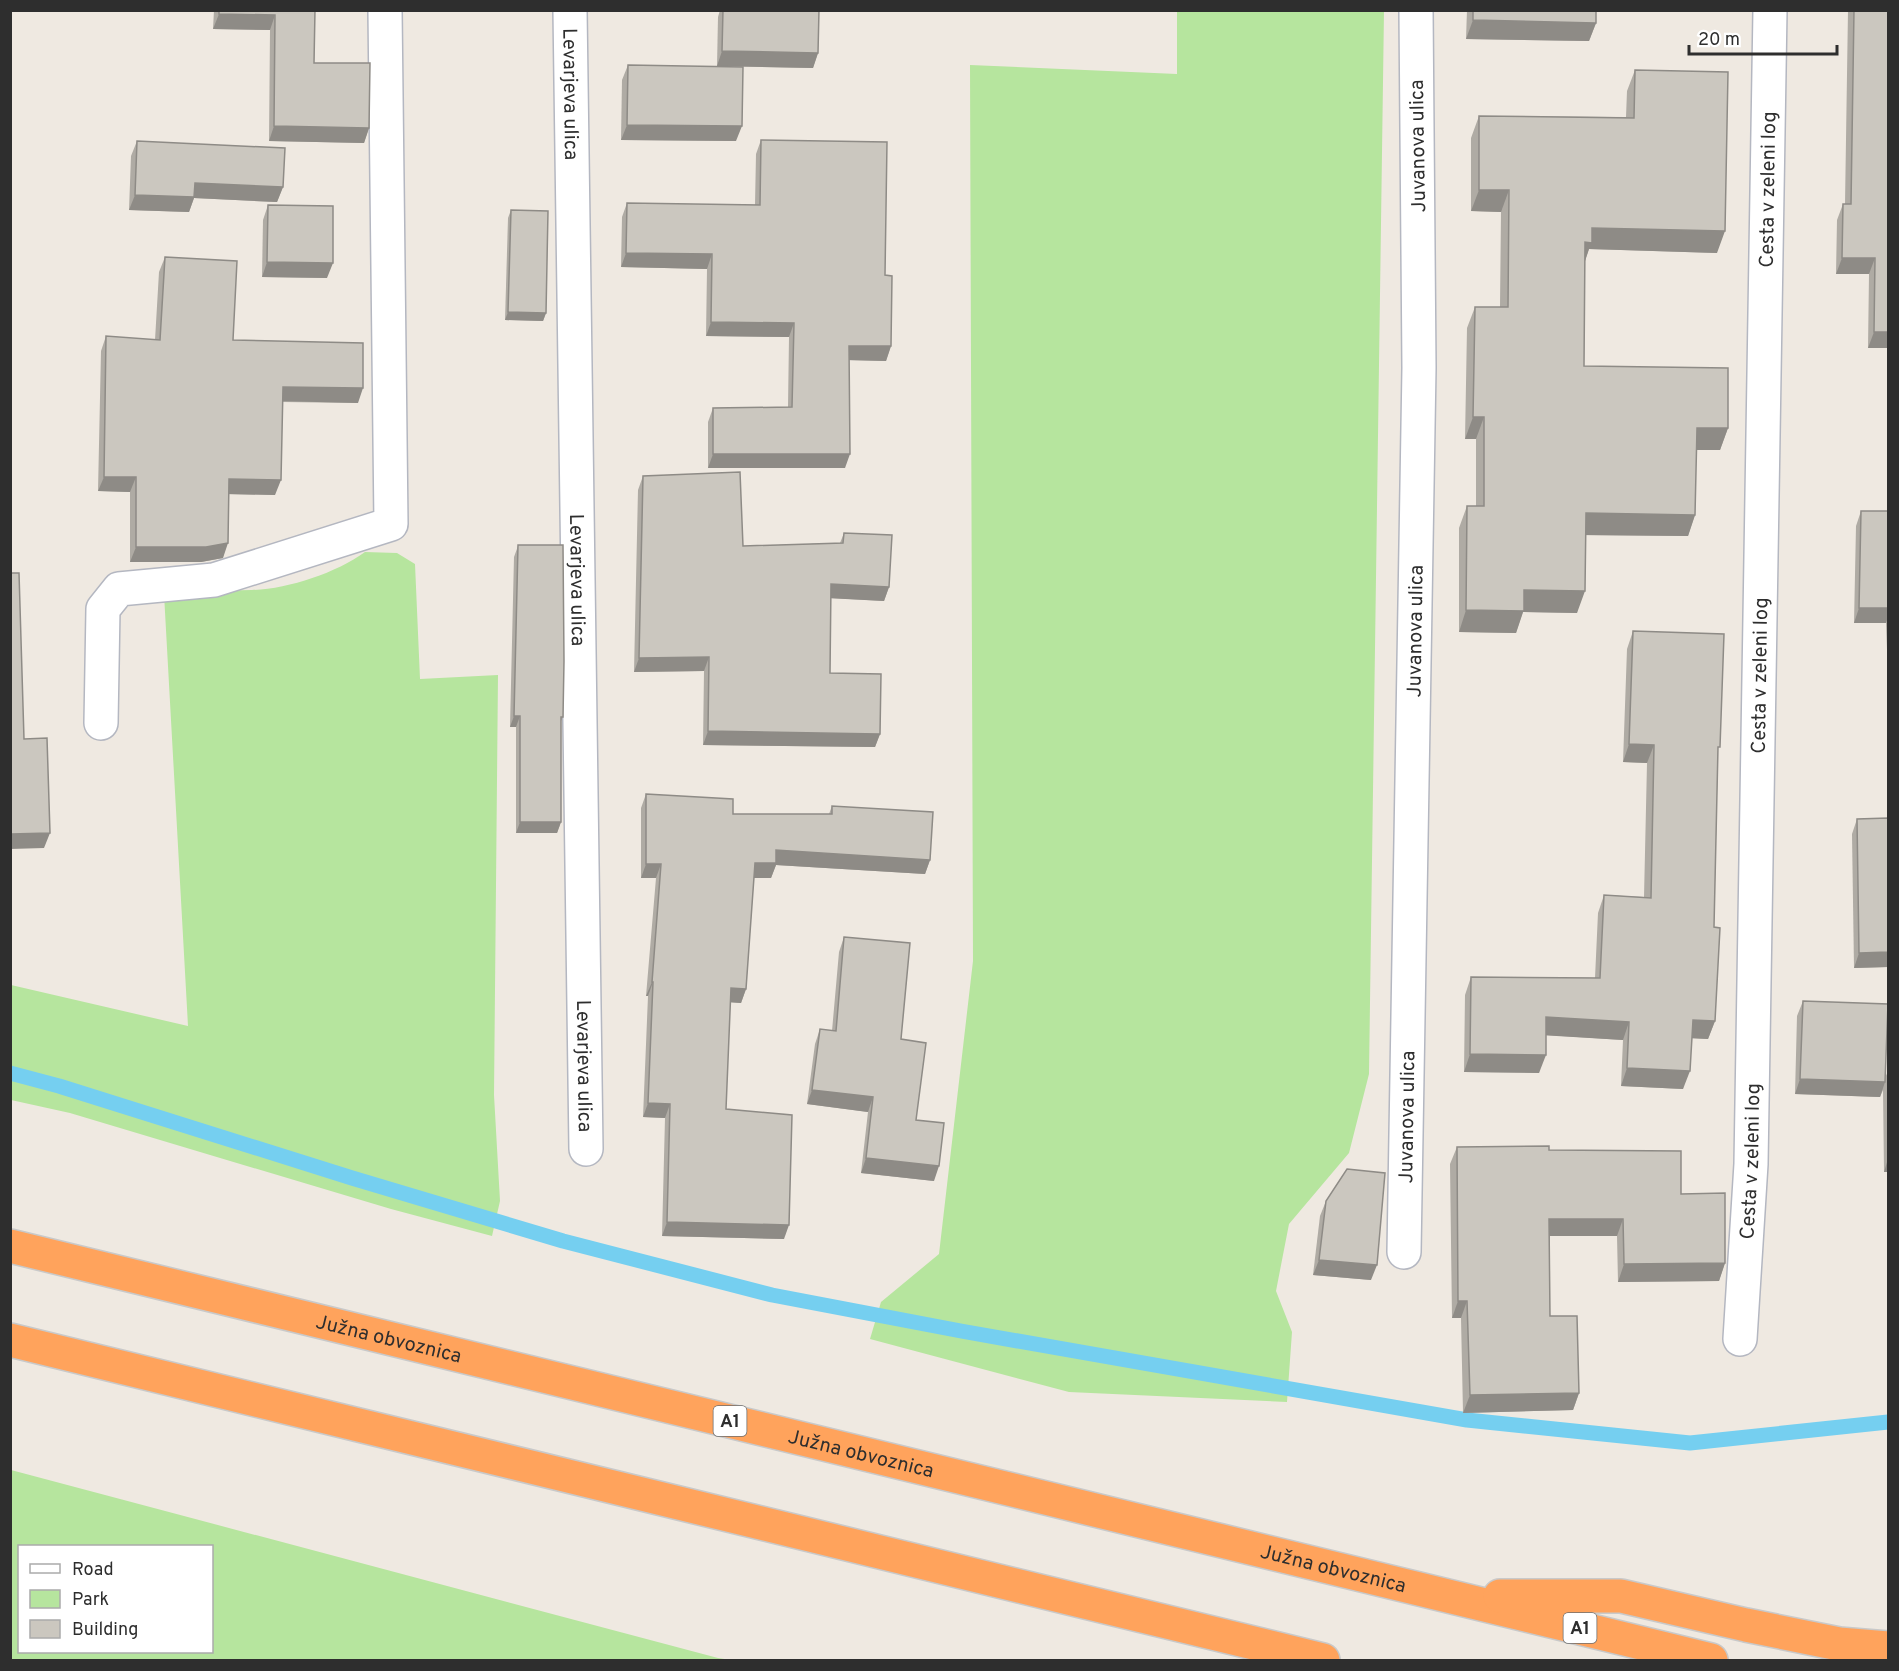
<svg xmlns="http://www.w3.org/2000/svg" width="1899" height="1671" font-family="Overpass,sans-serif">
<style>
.green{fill:#b6e59e;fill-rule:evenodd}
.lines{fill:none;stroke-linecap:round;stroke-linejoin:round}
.stream{stroke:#75cff0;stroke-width:15}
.minor-casing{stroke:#b4b7c1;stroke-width:36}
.highway-casing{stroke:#c9c9c9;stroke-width:36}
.minor{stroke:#fff;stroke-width:33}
.highway{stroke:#ffa35c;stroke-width:33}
.wall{fill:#afaba4}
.shaded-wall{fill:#8e8b86}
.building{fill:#cbc7bf;stroke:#8e8b86;stroke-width:1.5}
.labels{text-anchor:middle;stroke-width:6;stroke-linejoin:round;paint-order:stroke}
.shield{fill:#fff;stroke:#6d6d6d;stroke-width:1.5}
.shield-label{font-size:18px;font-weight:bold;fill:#2e2e2e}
.street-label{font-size:20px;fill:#2e2e2e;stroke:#fff}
</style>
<rect width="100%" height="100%" fill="#efe9e1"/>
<!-- green -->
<g class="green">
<polygon points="1177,11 1384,11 1369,1074 1349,1153 1289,1224 1276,1291 1292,1332 1287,1402 1069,1392 870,1339 881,1302 939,1254 973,961 970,65 1177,74"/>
<path d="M365,552L397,553L415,564L420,679L498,675L494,1095L500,1201L492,1236L391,1209L70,1113L11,1100V985L188,1026L164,594C193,589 222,591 252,590C288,589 336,573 365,552Z"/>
<path d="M11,1470L718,1658L731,1660H11ZM212,1546V1652H20V1546Z"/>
</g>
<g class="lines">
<!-- stream -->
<polyline class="stream" points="10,1073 59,1086 352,1178 563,1241 772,1295 961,1331 1467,1420 1690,1443 1888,1422"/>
<defs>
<g id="minor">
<path id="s1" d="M570,10L586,1149"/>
<polyline points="101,723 103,609 119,589 214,580 391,524 385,10"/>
<path id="s2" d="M1404,1252L1419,368L1416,10"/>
<path id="s3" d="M1740,1339L1751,1164L1770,10"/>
</g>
<g id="highway">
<path id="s4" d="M10,1246L1711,1660"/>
<polyline points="10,1340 1323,1660"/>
<polyline points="1500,1596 1621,1596 1746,1625 1839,1644 1888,1648"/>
</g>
</defs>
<!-- minor casing -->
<use href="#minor" class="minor-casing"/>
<!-- highway casing -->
<use href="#highway" class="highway-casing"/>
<!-- minor -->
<use href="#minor" class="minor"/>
<!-- highway -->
<use href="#highway" class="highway"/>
</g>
<!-- wall -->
<g class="wall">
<polygon points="214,10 315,10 314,63 369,128 364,143 269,141 270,30 213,29"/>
<polygon points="720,10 819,10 818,53 813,68 717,66 718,17"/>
<polygon points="1467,10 1596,10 1596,23 1589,41 1466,39"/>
<polygon points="1848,10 1888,10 1888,348 1868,348 1869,274 1836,274 1837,220 1843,204 1845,204"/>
<polygon points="628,65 736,141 621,140 622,80"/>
<polygon points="1635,70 1717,253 1589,249 1585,261 1584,366 1728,428 1720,450 1696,450 1695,515 1688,536 1585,535 1577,613 1523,612 1516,633 1459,632 1459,528 1467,506 1476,506 1476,439 1465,439 1467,328 1475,307 1500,307 1501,212 1471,211 1471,138 1479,116 1626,117 1627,91"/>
<polygon points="761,140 885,275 891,346 886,361 849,360 845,468 708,468 708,422 713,408 788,407 789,337 706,336 707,269 621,267 622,217 627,203 755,205 756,154"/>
<polygon points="137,141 283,187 277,202 194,198 189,212 129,210 131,156"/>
<polygon points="268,205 327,278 262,277 263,220"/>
<polygon points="511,210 546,313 543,321 505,320 508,218"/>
<polygon points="165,257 233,340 358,403 282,402 275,495 229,494 223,558 201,562 130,562 130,492 98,491 101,351 106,336 155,340 159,272"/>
<polygon points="643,476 743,546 840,543 844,533 889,587 884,601 831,598 830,673 880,734 875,747 703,745 704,671 634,672 638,490"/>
<polygon points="1861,511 1888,511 1888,676 1886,623 1854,623 1856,526"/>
<polygon points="518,546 563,717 561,721 561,822 557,833 516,833 516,727 510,727 514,557"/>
<polygon points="1633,631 1718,753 1714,927 1715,1021 1708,1039 1692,1038 1683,1089 1621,1086 1623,1040 1546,1035 1539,1073 1464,1072 1465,995 1471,977 1595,978 1598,913 1604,895 1644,897 1647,763 1623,762 1627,649"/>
<polygon points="646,794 733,814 829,814 832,806 930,860 925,874 776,865 771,878 754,878 746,989 741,1003 730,1002 726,1109 784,1239 662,1236 665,1118 643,1117 648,996 646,996 656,878 641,878 641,808"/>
<polygon points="1857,819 1888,967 1854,968 1852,834"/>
<polygon points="844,937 901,1039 916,1120 934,1181 861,1173 868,1112 807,1104 815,1044 820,1029 832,1031 839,952"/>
<polygon points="1803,1001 1885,1078 1888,1071 1888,1172 1884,1172 1883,1090 1880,1097 1795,1094 1797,1016"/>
<polygon points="1457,1147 1549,1150 1681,1194 1725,1263 1719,1281 1618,1282 1617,1236 1550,1236 1550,1316 1579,1393 1573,1410 1463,1413 1461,1318 1452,1318 1450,1164"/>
<polygon points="1326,1201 1371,1280 1313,1275 1320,1216"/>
</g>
<!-- shaded-wall -->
<g class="shaded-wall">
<polygon points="219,14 275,15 270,30 213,29"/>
<polygon points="1473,20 1596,23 1589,41 1466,39"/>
<polygon points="722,51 818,53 813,68 717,66"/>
<polygon points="627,125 742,126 736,141 621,140"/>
<polygon points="274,126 369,128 364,143 269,141"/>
<polygon points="195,183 283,187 277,202 194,198 189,212 129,210 135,195"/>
<polygon points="1479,190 1509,190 1501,212 1471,211"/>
<polygon points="1592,228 1725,231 1717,253 1589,249 1584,264 1585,242"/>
<polygon points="626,253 712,254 707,269 621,267"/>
<polygon points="1842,258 1875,258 1869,274 1836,274"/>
<polygon points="267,262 333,263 327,278 262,277"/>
<polygon points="508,312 546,313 543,321 505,320"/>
<polygon points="711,322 794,323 789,337 706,336"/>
<polygon points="1874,332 1888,332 1888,348 1868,348"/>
<polygon points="849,346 891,346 886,361 844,360"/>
<polygon points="283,387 363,388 358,403 277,401"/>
<polygon points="1473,417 1484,417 1476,439 1465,439"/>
<polygon points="1697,428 1728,428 1720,450 1689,450"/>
<polygon points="713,454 850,454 845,468 708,468"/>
<polygon points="104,477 136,477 130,492 98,491"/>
<polygon points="229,479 281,480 275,495 224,494"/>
<polygon points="1586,513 1695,515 1688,536 1578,535"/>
<polygon points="228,543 223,558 201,562 130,562 136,547"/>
<polygon points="831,584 889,587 884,601 826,598"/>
<polygon points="1524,590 1585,591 1577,613 1523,612 1516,633 1459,632 1466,610"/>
<polygon points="1859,608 1888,608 1888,617 1886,623 1854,623"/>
<polygon points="709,657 704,671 634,672 639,658"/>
<polygon points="514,716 520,716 516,727 510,727"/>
<polygon points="708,731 880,734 875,747 703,745"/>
<polygon points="1629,744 1654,745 1647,763 1623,762"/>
<polygon points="520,822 561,822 557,833 516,833"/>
<polygon points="50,833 44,848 10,849 10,834"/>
<polygon points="776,850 930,860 925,874 776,865 771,878 749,878 755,863"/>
<polygon points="646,864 661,864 656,878 641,878"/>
<polygon points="1888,952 1888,967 1854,968 1859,953"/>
<polygon points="652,982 653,982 648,996 646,996"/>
<polygon points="731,988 746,989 741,1003 725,1002"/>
<polygon points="1546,1017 1629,1022 1623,1040 1540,1035"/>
<polygon points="1693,1020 1715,1021 1708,1039 1686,1038"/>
<polygon points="1470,1054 1546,1055 1539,1073 1464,1072"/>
<polygon points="1627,1068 1690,1071 1683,1089 1621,1086"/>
<polygon points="1800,1079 1885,1082 1880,1097 1795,1094"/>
<polygon points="812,1090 873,1097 868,1112 807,1104"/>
<polygon points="648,1103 670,1104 665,1118 643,1117"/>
<polygon points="866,1158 939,1166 934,1181 861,1173"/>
<polygon points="1888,1159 1888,1172 1884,1172"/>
<polygon points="1549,1219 1623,1219 1617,1236 1543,1236"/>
<polygon points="667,1222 789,1225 784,1239 662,1236"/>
<polygon points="1319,1260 1377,1265 1371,1280 1313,1275"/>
<polygon points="1725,1263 1719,1281 1618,1282 1624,1264"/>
<polygon points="1458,1301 1467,1301 1461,1318 1452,1318"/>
<polygon points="1579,1393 1573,1410 1463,1413 1470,1395"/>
</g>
<!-- building -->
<g class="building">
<polygon points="219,10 315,10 314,63 370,63 369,128 274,126 275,15 219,14"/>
<polygon points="723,10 819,10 818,53 722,51"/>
<polygon points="1473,10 1596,10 1596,23 1473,20"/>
<polygon points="1854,10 1888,10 1888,332 1874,332 1875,258 1842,258 1843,204 1851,204"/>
<polygon points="628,65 743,67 742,126 627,125"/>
<polygon points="1635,70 1728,72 1725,231 1592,228 1592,243 1585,242 1584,366 1728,368 1728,428 1697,428 1695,515 1586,513 1585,591 1524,590 1524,611 1466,610 1467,506 1484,506 1484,417 1473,417 1475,307 1508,307 1509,190 1479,190 1479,116 1634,118"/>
<polygon points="761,140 887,142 885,275 892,276 891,346 849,346 850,454 713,454 713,408 792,407 794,323 711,322 712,254 626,253 627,203 760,205"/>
<polygon points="137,141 285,148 283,187 195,183 194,197 135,195"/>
<polygon points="268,205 333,206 333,263 267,262"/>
<polygon points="511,210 548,211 546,313 508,312"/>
<polygon points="165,257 237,261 233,340 363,343 363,388 283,387 281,480 229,479 228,543 206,547 136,547 136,477 104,477 106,336 160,340"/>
<polygon points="740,472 743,546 843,543 844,533 892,535 889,587 831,584 830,673 881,674 880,734 708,731 709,657 639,658 643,476"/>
<polygon points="1861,511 1888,511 1888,608 1859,608"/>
<polygon points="518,545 563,545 564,661 563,717 561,717 561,822 520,822 520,716 514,716"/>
<polygon points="10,573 19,573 24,739 47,738 50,833 10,834"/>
<polygon points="1633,631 1724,634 1720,747 1718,747 1714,927 1720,928 1715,1021 1693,1020 1690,1071 1627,1068 1629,1022 1546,1017 1546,1055 1470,1054 1471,977 1600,978 1604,895 1651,898 1654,745 1629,744"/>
<polygon points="646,794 733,799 733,814 832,814 832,806 933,812 930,860 776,850 776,863 755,863 746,989 731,988 726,1109 792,1115 789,1225 667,1222 670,1104 648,1103 653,982 652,982 661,864 646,864"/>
<polygon points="1888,818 1888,952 1859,953 1857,819"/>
<polygon points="844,937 910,943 901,1039 926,1043 916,1120 944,1123 939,1166 866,1158 873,1097 812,1090 820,1029 836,1031"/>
<polygon points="1803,1001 1888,1004 1885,1082 1800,1079"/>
<polygon points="1549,1146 1549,1150 1681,1151 1681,1194 1725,1193 1725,1263 1624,1264 1623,1219 1549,1219 1550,1316 1577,1316 1579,1393 1470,1395 1467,1301 1458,1301 1457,1147"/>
<polygon points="1347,1169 1385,1173 1377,1265 1319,1260 1326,1201"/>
</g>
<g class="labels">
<!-- shield labels -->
<g class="shield">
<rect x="713.5" y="1406" width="33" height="30" rx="4.5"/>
<rect x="1563.5" y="1613" width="33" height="30" rx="4.5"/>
</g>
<g class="shield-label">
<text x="730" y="1427">A1</text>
<text x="1580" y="1634">A1</text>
</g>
<!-- street labels -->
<g class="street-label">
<text dy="7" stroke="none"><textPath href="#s1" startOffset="84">Levarjeva ulica</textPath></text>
<text transform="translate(1417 146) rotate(-91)" y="7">Juvanova ulica</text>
<text dy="7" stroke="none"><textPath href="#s3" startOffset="1150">Cesta v zeleni log</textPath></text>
<text dy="7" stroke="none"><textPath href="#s1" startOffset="570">Levarjeva ulica</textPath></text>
<text dy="7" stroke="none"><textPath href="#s2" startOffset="621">Juvanova ulica</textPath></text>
<text dy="7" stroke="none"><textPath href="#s3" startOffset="664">Cesta v zeleni log</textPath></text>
<text dy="7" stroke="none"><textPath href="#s1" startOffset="1056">Levarjeva ulica</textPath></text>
<text dy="7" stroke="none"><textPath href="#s2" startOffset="135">Juvanova ulica</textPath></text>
<text dy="7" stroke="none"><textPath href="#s3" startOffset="178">Cesta v zeleni log</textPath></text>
<text dy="7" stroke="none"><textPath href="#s4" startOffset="390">Južna obvoznica</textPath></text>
<text dy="7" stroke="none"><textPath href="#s4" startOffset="876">Južna obvoznica</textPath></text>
<text dy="7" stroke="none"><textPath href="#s4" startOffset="1362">Južna obvoznica</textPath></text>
</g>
</g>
<!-- border -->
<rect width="1899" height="1671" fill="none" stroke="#2e2e2e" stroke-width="24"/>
<!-- legend -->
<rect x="18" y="1545" width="195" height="108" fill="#ffffff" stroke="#ababab" stroke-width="1.5"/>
<rect x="30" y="1564" width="30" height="9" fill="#ffffff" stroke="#ababab" stroke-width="1.5"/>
<text x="72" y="1575" font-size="18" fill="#2e2e2e">Road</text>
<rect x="30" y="1590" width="30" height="18" fill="#b6e59e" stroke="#ababab" stroke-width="1.5"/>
<text x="72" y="1605" font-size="18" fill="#2e2e2e">Park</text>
<rect x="30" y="1620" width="30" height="18" fill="#cbc7bf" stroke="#ababab" stroke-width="1.5"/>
<text x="72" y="1635" font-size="18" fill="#2e2e2e">Building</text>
<!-- scale -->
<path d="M1689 45v9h148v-9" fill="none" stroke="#2e2e2e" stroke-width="3"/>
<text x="1698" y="45" font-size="18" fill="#2e2e2e" stroke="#ffffff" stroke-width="4.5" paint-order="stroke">20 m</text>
</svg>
